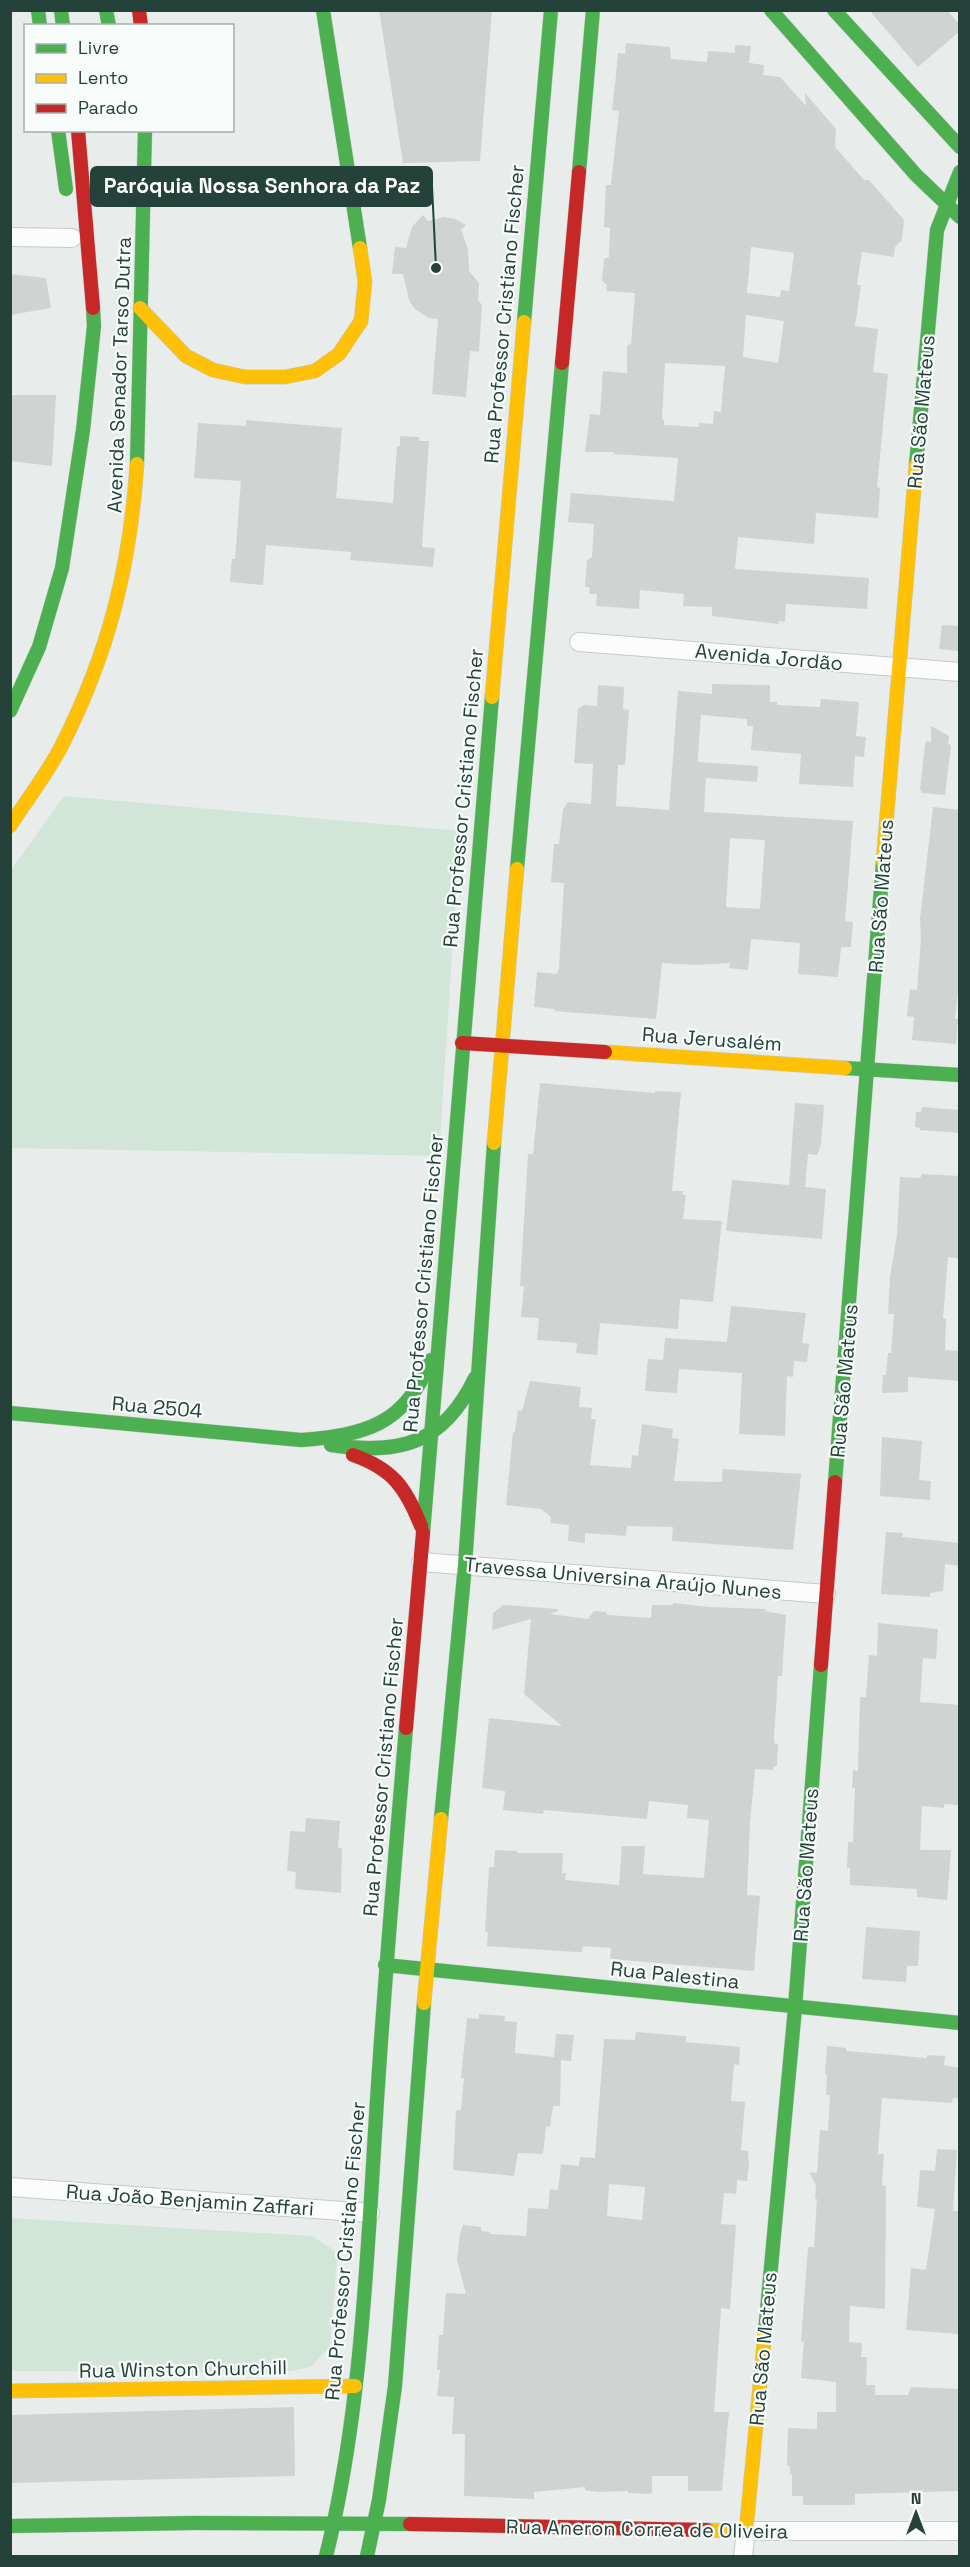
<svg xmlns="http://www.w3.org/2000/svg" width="970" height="2567" font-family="'Space Grotesk',sans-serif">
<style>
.green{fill:#d1e6d8}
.building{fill:#cfd4d2;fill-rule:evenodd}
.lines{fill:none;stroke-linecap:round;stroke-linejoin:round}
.street-casing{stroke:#c5cac8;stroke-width:20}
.fast-casing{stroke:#c3cbc8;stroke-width:15}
.slow-casing{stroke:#c3cbc8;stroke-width:15}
.jam-casing{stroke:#c3cbc8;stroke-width:15}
.street{stroke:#fcfcfc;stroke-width:18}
.fast{stroke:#4caf50;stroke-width:14}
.slow{stroke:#ffc107;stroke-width:14}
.jam{stroke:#c62828;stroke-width:14}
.labels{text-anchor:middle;stroke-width:4.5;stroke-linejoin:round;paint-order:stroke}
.street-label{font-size:20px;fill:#24423a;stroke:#f7fbf9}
.leader{fill:none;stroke:#24423a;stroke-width:2}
.callout-dot{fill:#24423a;stroke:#f7fbf9;stroke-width:2}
.callout{fill:#24423a;stroke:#24423a;stroke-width:2}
.callout-label{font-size:21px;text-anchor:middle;font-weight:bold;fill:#fff}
</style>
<rect width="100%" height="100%" fill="#e8edeb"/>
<!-- green -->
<g class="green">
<polygon points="64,796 460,831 439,1156 11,1148 11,870"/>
<polygon points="11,2218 312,2236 334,2250 337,2258 330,2346 311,2367 281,2373 11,2371"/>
</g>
<!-- building -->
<g class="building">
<polygon points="379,10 492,10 480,161 403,163"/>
<polygon points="869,10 947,10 960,25 960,31 918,67"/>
<path d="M626,43L670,47L671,59L707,62L708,51L735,53V45L751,46L749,63L764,65L763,75L780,77L806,106L805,93L836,129L835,147L864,180H869L904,220L902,240L895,247L894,257L862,252L857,285H861L855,326L878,329L873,372L888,374L877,487L880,488L878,518L816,513L814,544L738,537L735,569L869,578L867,609L786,604L785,622L779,621L778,624L712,616V607L683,606L684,594L640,590L639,609L596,606L597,594H589L590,588L585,586L587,560L592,557L594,524L568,522L571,493L674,501L678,458L615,454L613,452H585L590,414L600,415L603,371L627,373V346L631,344L635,293L606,291L607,285L602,281L604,259L609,257L610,228L604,227L606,185H611L619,111L612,110L616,75L618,53L625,54ZM751,247L794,253L789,291L781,290L780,297L747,293ZM746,315L784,321L778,363L743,357ZM665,363L725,366L721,412L714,411L713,424L699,423V427L664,425V420L662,419Z"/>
<polygon points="423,215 428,221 444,217 455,219 466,225 461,230 468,249 469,271 479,283 478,300 482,305 479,352 470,351 466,397 432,394 438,319 428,318 414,308 409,300 403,274 392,274 395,247 406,248 412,227"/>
<polygon points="10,274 46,278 51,308 10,315"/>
<polygon points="10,395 56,395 52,466 10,461"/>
<polygon points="246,420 342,428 336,498 393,503 397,446 400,446 400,436 419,437 419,441 429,441 422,547 435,548 433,567 350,560 351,552 266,545 263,585 230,582 232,559 235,559 241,481 194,478 198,423 246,426"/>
<polygon points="942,625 960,626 960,651 939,649"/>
<path d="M712,684L770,685V702H777V705L820,707L821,699L859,702L856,736L866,737L864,757L855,756L853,787L799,784L801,754L751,750L753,726H747V719L701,715L698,755V762L758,766L757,782L706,778L704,812L853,821L845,921L853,922L851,947H841L838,977L798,974L800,943L751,939L748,970L729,968L730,963L696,965L662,963L656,1019L554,1011L555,1009L534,1007L537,972L557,974L559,968L564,883L551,882L554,844H559L563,809L568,802L591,804L593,764L574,763L578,709L584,705L597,706L598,685L624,687L623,709L629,710L625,765H618L616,806L669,810L678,691L712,694ZM730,838L765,840L760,909L726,907Z"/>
<polygon points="931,726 949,736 948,744 951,745 945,795 922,793 920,789 925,745 926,741 931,742"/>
<polygon points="933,807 960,810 960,972 955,1019 958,1019 956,1044 912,1040 914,1017 907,1016 910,989 917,990 921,939 920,919"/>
<polygon points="540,1083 655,1093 655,1091 681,1092 672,1191 683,1191 683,1195 686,1195 683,1219 722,1221 713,1302 680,1299 678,1329 600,1323 597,1355 576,1353 577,1343 537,1340 539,1318 521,1317 524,1286 520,1286 528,1154 533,1154"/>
<polygon points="795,1103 824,1105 821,1145 817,1155 808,1154 805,1187 826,1189 822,1239 726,1231 732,1180 789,1185"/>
<polygon points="922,1107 960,1110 960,1133 920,1130 920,1128 915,1127 916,1112 921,1112"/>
<polygon points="921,1174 960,1176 960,1259 948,1257 943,1318 946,1319 945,1350 960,1351 960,1381 908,1377 908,1392 882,1393 883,1375 886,1375 888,1353 891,1353 894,1314 888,1314 890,1277 897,1235 900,1177 917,1178 921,1177"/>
<polygon points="731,1306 806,1313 802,1343 809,1344 807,1362 794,1361 793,1377 787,1376 785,1436 739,1434 742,1373 679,1369 677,1393 645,1391 648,1359 663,1360 665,1338 727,1342"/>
<polygon points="530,1381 581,1387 579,1407 592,1408 591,1419 596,1419 590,1465 631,1468 632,1455 638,1456 642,1424 673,1429 672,1438 679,1439 674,1481 720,1482 722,1481 723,1469 801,1474 793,1550 672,1541 673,1527 627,1526 626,1536 585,1533 585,1543 568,1541 569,1525 550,1523 551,1517 541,1509 506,1505 513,1432 515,1432 518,1410 522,1411"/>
<polygon points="882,1437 922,1441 919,1480 931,1481 930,1500 880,1496"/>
<polygon points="886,1532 903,1533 902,1537 960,1543 960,1566 945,1564 943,1591 930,1593 930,1597 881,1594"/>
<polygon points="673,1603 709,1607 766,1609 765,1611 786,1615 782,1676 778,1676 774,1738 775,1744 778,1744 777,1766 774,1766 773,1770 755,1769 750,1823 747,1895 760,1896 754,1971 610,1959 611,1948 583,1946 582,1952 575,1952 487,1946 488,1932 485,1932 489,1867 494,1867 495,1850 517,1851 517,1853 563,1853 562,1873 566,1873 565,1880 619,1885 622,1846 645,1846 643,1874 704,1878 709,1820 687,1818 688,1805 649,1801 647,1819 544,1810 543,1814 503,1810 505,1791 482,1788 489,1718 562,1726 524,1694 531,1619 492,1630 493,1613 503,1605 558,1609 558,1611 550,1614 588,1619 594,1611 606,1612 608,1615 651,1618 652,1605 673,1605"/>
<polygon points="878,1623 938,1629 936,1659 923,1658 920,1702 960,1705 958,1805 944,1804 944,1808 922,1806 920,1850 951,1850 947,1900 917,1897 917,1889 850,1885 850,1868 847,1868 848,1842 853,1842 855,1788 852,1788 853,1770 858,1771 860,1697 866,1697 869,1655 877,1656"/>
<polygon points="306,1818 340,1821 338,1848 342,1848 341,1893 295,1889 296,1872 287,1871 290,1831 305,1832"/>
<polygon points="866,1927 920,1931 918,1966 907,1966 906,1982 862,1979"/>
<polygon points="479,2014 505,2016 504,2021 517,2022 515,2053 554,2057 556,2034 574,2035 571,2061 561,2060 560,2106 553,2106 550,2127 546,2126 543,2154 518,2153 514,2176 453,2170 456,2110 461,2110 464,2078 461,2078 467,2018 479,2019"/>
<path d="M636,2032L686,2036V2042L740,2047L739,2065L734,2064L731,2101L745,2102L741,2150L748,2151L749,2164L747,2181L737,2180L736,2194L724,2193L721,2224L736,2225L730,2309L721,2308L714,2412H729L722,2491H688V2476H652V2493L649,2494L628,2493V2491L598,2492L585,2490V2487L534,2492V2499L464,2496L465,2434H452L454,2397L437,2396L440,2370H437L439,2335H443L446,2293L466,2294L457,2260L460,2234L463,2225L481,2227V2231L490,2232V2234L526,2236L528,2208L548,2209L550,2189L558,2190L561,2164L579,2166L580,2157L595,2158L604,2039L635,2040ZM609,2184L645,2187L642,2220L607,2216Z"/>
<polygon points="827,2046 846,2048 846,2051 927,2058 927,2055 945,2056 944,2065 960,2068 960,2099 953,2098 952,2103 882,2098 878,2154 884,2154 882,2185 886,2186 885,2309 850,2306 849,2342 862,2343 861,2357 867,2357 866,2385 875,2385 875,2395 908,2395 911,2387 960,2389 960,2491 855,2494 855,2505 803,2505 803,2496 792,2496 792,2474 790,2474 790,2466 787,2466 788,2428 817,2429 817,2412 836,2412 836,2382 801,2378 804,2342 801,2341 808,2247 814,2247 817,2199 815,2199 816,2185 809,2172 817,2173 820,2130 828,2131 830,2095 826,2095 827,2074 825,2074"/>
<polygon points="937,2149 957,2150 953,2211 960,2211 960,2334 906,2330 911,2268 926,2270 935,2209 917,2207 920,2170 935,2171"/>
<polygon points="294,2407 295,2476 10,2483 10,2415"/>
</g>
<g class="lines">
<defs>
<g id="street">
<polyline points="10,237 72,238"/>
<polyline points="579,642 960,672"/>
<polyline points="421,1562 826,1594"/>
<polyline points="10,2187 370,2213"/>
<polyline points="743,2556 746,2531 960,2531"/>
</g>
<g id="fast">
<polyline points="38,10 40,26"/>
<polyline points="61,10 63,26"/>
<polyline points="106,10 109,26"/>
<polyline points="323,10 360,248"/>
<polyline points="771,10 916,175 960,217"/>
<polyline points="834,10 960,147"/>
<polyline points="58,130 66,189"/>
<polyline points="579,172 593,10"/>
<polyline points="524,322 551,10"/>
<polyline points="137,464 145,130"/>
<polyline points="916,465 937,230 960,172"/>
<polyline points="10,711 39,647 62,568 83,430 94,326 93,308"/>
<polyline points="517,869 562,363"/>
<polyline points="845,1068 960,1075"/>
<path d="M10,1413L301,1440C365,1435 405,1425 431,1360"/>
<path d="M331,1445C401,1455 443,1444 475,1378"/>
<polyline points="835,1482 883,862"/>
<polyline points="423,1533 492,697"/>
<polyline points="441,1819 465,1565 494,1143"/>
<polyline points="385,1965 960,2023"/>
<polyline points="765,2332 795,2008 821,1665"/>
<polyline points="10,2526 194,2523 410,2524"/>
<path d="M326,2556C361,2417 367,2259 376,2116C384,1986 395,1857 406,1728"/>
<polyline points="367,2556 379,2500 395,2386 424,2003"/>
</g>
<g id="slow">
<polyline points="140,308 186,356 213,370 245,377 285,377 315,371 339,354 361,321 365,282 360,248"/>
<polyline points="492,697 524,322"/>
<path d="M10,826C27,799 48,773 62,745C109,652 130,567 137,464"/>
<polyline points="883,862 916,465"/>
<polyline points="605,1052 845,1068"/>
<polyline points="494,1143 517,869"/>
<polyline points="424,2003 441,1819"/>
<polyline points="10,2391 355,2386"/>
<polyline points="707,2530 746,2531 765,2332"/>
</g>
<g id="jam">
<polyline points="139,10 141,26"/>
<polyline points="78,130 93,308"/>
<polyline points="562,363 579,172"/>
<polyline points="462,1043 605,1052"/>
<path d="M353,1455C393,1469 406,1488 421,1526"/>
<polyline points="821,1665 835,1482"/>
<polyline points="406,1728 423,1533"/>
<polyline points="410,2524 707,2530"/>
</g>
</defs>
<!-- street casing -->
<use href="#street" class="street-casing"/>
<!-- fast casing -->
<use href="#fast" class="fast-casing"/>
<!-- slow casing -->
<use href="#slow" class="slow-casing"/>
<!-- jam casing -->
<use href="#jam" class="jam-casing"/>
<!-- street -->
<use href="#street" class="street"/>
<!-- fast -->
<use href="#fast" class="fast"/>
<!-- slow -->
<use href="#slow" class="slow"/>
<!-- jam -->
<use href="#jam" class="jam"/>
</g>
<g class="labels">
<!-- street labels -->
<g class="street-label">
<text transform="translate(504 314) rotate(-85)" y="7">Rua Professor Cristiano Fischer</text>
<text transform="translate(119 375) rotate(-88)" y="7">Avenida Senador Tarso Dutra</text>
<text transform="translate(921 412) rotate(-85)" y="7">Rua São Mateus</text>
<text transform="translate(769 657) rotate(5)" y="7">Avenida Jordão</text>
<text transform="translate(463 798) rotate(-85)" y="7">Rua Professor Cristiano Fischer</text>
<text transform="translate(881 896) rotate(-86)" y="7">Rua São Mateus</text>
<text transform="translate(712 1039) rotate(4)" y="7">Rua Jerusalém</text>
<text transform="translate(423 1283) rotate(-85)" y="7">Rua Professor Cristiano Fischer</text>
<text transform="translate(844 1381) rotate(-85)" y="7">Rua São Mateus</text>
<text transform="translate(157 1407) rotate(5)" y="7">Rua 2504</text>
<text transform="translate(623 1578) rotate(5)" y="7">Travessa Universina Araújo Nunes</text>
<text transform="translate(383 1767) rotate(-85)" y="7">Rua Professor Cristiano Fischer</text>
<text transform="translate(806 1865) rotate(-86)" y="7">Rua São Mateus</text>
<text transform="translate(675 1975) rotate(6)" y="7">Rua Palestina</text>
<text transform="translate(190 2200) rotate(4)" y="7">Rua João Benjamin Zaffari</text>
<text transform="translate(345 2251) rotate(-85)" y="7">Rua Professor Cristiano Fischer</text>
<text transform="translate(763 2349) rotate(-85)" y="7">Rua São Mateus</text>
<text transform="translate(183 2369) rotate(-1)" y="7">Rua Winston Churchill</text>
<text transform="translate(647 2529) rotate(1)" y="7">Rua Aneron Correa de Oliveira</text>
</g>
</g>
<!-- callouts -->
<path class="leader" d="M436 268L432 186"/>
<circle class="callout-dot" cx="436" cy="268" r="6"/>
<rect class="callout" x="91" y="167" width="341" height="39" rx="6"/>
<g class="callout-label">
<text x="262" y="193">Paróquia Nossa Senhora da Paz</text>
</g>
<!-- border -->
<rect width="970" height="2567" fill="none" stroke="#24423a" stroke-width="24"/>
<!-- legend -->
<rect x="24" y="24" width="210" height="108" fill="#f7fbf9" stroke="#a3b1ad" stroke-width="1.5"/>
<rect x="36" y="44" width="30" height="9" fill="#4caf50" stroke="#a3b1ad" stroke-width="1.5"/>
<text x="78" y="54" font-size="18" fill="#24423a">Livre</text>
<rect x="36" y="74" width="30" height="9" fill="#ffc107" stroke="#a3b1ad" stroke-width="1.5"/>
<text x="78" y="84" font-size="18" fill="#24423a">Lento</text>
<rect x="36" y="104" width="30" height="9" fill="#c62828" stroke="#a3b1ad" stroke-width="1.5"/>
<text x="78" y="114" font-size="18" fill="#24423a">Parado</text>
<!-- north arrow -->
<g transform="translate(916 2513)" stroke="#f7fbf9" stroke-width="4.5" paint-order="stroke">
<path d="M0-4.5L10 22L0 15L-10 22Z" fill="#24423a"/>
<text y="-9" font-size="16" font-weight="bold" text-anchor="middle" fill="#24423a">N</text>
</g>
</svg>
